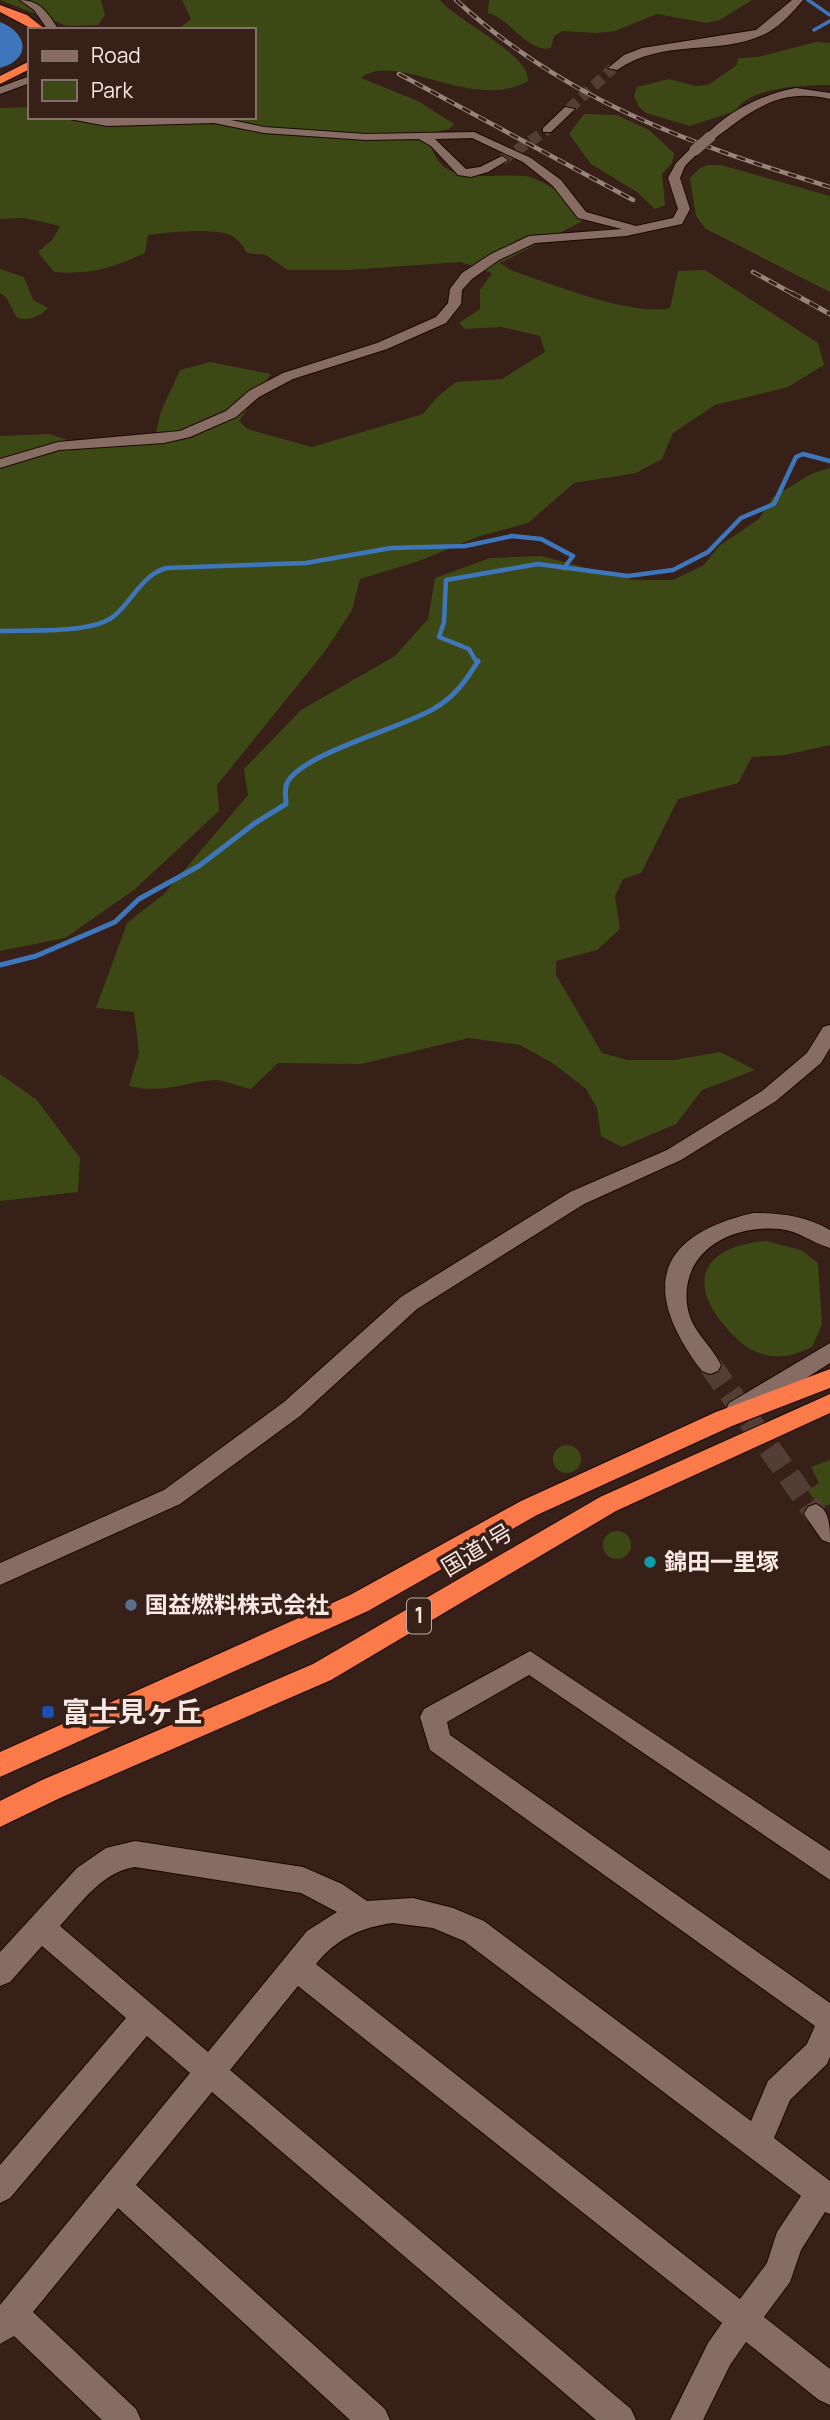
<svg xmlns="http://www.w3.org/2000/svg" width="830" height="2420" font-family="Manrope,'Noto Sans JP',sans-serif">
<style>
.green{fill:#3d4914}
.water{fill:#3e76bb}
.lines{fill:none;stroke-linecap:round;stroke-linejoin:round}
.stream-far2{stroke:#3e76bb;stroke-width:3.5}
.stream-far1{stroke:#3e76bb;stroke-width:4.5}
.stream{stroke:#3e76bb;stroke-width:5}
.minor-tunnel-far1{stroke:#533e36;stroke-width:11;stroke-dasharray:11 6;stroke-linecap:butt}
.minor-tunnel{stroke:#533e36;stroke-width:23;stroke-dasharray:23 11;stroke-linecap:butt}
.minor-casing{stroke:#1c0904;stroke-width:2}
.highway-casing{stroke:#1c0904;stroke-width:2}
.minor{fill:#866c62;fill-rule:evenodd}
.highway{fill:#fa7a49;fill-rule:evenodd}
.rail-far1-casing{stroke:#96847d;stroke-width:4.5}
.rail-casing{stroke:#96847d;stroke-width:5}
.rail-far1{stroke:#362018;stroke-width:2.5;stroke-dasharray:9;stroke-linecap:butt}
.rail{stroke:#362018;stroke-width:3.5;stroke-dasharray:10;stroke-linecap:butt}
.minor-bridge-casing{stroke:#1c0904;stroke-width:12;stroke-linecap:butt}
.minor-bridge{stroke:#866c62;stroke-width:11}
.culture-dot{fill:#0f9aa8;stroke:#362018;stroke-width:2.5}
.service-dot{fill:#5c6f8a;stroke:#362018;stroke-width:2.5}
.transit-dot{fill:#1a4fb4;stroke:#362018;stroke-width:2.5}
.labels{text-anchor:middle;stroke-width:7;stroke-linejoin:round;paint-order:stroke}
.shield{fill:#362018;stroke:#bdaca6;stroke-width:2}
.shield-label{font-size:21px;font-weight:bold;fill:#f7e8e3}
.street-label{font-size:23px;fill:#f7e8e3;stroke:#362018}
.poi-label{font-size:23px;font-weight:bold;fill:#f7e8e3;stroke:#362018;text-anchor:start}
.near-poi-label{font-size:28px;font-weight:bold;fill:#f7e8e3;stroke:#362018;text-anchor:start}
</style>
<rect width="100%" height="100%" fill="#362018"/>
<!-- green -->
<g class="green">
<polygon points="0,0 101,0 105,15 98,25 67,26"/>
<path d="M182,0H440C459,23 529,53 528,81C472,113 397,50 361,78L418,101L454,124L449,129L428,134C437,191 485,172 525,176C542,178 573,201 586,212L581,222L500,263L510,270C550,283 632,317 670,308L678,271L705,270L818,343L824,365L788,387L715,405L673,433L662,459L636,473L574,483L528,523L480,536L419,561L360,579L352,610L326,650L217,785L219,811L134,890L65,938L0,951V436L50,434L90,448L155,436L161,411L180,370L210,362L271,374L239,421L247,429L312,447L423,414L438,396L456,382L502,379L545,352L540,336L501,327L465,329L459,323L480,309V290L492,273L461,262L347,270H288L266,255L247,253C242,244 237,237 227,234C211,228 166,232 148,235L145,253C111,268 92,275 54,272L38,252L53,239L60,226L24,218L0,219V108L30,107V117H254V30H177L191,19Z"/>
<path d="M489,0H752L720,20L706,23L657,14L615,31L596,33L562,31L554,36L551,48L545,49C521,45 510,19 488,13Z"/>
<path d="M816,42L830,43V85C805,85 748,87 736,111L690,126L646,113L639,107L634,96L637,87L669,79L696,86L708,85L737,65L738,58L758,57Z"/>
<polygon points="584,114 617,115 649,130 674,153 672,163 662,174 665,205 655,209 637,192 591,164 569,134"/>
<polygon points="708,165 721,165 830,196 830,292 706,229 696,216 690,178 700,168"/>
<path d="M0,269L24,277L33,300L48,308C40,317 28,321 17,318L6,297L0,293Z"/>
<path d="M830,468V745L785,755L752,757L738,783L678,799L641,873L623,879L615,896L620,929L597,950L556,961V975L602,1053L628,1060H674L720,1052L755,1070L702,1090L676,1124L622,1147L601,1136L597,1108L586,1089L554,1064L520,1045L469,1038L361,1064L278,1063L251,1089C239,1087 223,1079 213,1080C181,1083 163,1094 129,1086L139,1053L134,1012L96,1008L127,923L164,894L248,795L244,769L301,710L395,656L428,619L435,578L490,558L541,556L633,580H673L704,565L719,546L759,519L773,497L813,473Z"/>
<polygon points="0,1074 37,1100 80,1158 78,1192 0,1201"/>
<path d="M766,1241L801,1250L818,1263L822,1324L812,1347C797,1354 783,1359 766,1355C747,1351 735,1338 723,1324C684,1276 710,1245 766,1241Z"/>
<circle cx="567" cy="1459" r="14"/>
<polygon points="830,1460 830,1505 819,1506 808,1491 819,1483 811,1467"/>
<circle cx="617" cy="1545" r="14"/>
</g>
<!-- water -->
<path class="water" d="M0,22C28,33 32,59 0,68Z"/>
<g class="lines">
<!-- stream-far2 -->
<g class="stream-far2">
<polyline points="808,0 830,15"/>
<polyline points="814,30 830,21"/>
</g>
<!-- stream-far1 -->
<g class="stream-far1">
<path d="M0,631C28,630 93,634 114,616C134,599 141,576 166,568L306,563L391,548L465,546L512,536L541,539L573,556L564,568"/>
<polyline points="477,663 469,649 439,637 444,622 446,580 538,564 628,576 673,570 708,552 741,518 774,504 796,457 803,454 830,461"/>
</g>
<!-- stream -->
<path class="stream" d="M0,965L36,956L115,922L139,899L199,866L255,823L286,804C286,797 284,789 287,783C302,753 403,728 435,708C454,697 466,681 478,661"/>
<!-- minor-tunnel-far1 -->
<g class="minor-tunnel-far1">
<polyline points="569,109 613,68"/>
<polyline points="502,160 547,130"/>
</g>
<!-- minor-tunnel -->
<polyline class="minor-tunnel" points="710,1365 816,1514"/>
<defs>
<g id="minor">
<path d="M20,0C41,0 48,14 59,30H48L34,10Z"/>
<path d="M792,0H803C793,12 781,25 767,33C720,57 665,37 617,70L608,68L624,55L642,48L756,30Z"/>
<polygon points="30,76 30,83 0,94 0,87"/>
<path d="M796,88L830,93V99C780,87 752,110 714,139L704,137C728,111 763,94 796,88Z"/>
<polygon points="565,107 575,109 551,132 543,132 543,128"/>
<polygon points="59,117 217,117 264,127 366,134 474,132 531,158 561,180 586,212 636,226 673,218 678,209 668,178 676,163 691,148 701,150 685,166 680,178 690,209 682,224 626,236 535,243 499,260 472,279 462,290 461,304 446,323 387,349 293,379 259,397 236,417 190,437 164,443 59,450 0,468 0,459 58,442 180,431 226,411 249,391 283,373 377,343 436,317 448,303 450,289 462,273 491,254 529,236 622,229 578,218 553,186 523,162 472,138 435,139 466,169 480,167 502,156 508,160 488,172 471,177 458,175 431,146 419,139 366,140 264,133 214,123 107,126"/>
<polygon points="830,1025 830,1048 821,1063 776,1101 681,1160 584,1204 417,1309 300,1416 180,1504 0,1585 0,1563 164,1490 284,1402 401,1297 570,1192 667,1150 762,1091 807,1053 823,1027"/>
<path d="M753,1213C781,1213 805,1216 830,1230V1248C812,1243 799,1231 780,1229C729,1224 677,1254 688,1310C692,1331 712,1346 721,1365L718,1371L710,1374L702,1371C643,1293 651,1237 753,1213Z"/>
<polygon points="830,1343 830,1363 745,1417 737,1419 729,1417 726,1410 729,1403"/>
<path d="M816,1504C830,1510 830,1527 830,1543L822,1540L804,1514L808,1507Z"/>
<path d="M530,1651L830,1851V1880L529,1675L447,1722L450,1735L830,2003V2057L827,2064L790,2100L774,2138L830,2181V2214L825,2212L801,2250L790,2282L764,2317L830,2369V2405L819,2400L746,2342L730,2365L703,2420H670L708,2343L722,2323L298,1986L230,2070L631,2409L636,2420H596L212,2092L136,2185L385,2409L390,2420H350L118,2208L33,2312L136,2409L141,2420H102L14,2336L0,2344V2305L190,2073L147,2036L10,2198L0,2203V2165L126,2018L42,1946L10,1982L0,1986V1952L77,1868L106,1848L135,1841L303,1867L342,1884L367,1901L413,1898L453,1908L484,1921L751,2121L768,2081L807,2044L815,2026L430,1750L420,1717L424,1709ZM135,1867L301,1893L337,1912L307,1931L208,2052L60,1926C81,1903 102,1872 135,1867ZM393,1923L433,1928L464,1941L801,2196L777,2232L767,2263L740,2299L316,1964C336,1939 361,1927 393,1923Z"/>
</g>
<g id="highway">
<polygon points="0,5 27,15 46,30 34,30 0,12"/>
<polygon points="30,61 30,69 0,84 0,76"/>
<polygon points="830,1369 830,1388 732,1426 537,1515 368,1611 0,1777 0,1752 350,1595 521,1501 716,1412"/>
<polygon points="830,1394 830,1413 616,1511 331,1680 60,1798 0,1827 0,1801 42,1780 313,1664 600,1497"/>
</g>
</defs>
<!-- minor casing -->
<use href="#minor" class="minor-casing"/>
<!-- highway casing -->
<use href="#highway" class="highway-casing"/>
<!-- minor -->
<use href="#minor" class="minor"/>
<!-- highway -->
<use href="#highway" class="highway"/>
<defs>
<g id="rail-far1">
<path d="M456,0C566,101 690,144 830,187"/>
<polyline points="399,74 633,200"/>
<polyline points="753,272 795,295"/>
</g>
<polyline id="rail" points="792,293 830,314"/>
</defs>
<!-- rail-far1 casing -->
<use href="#rail-far1" class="rail-far1-casing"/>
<!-- rail casing -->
<use href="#rail" class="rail-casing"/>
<!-- rail-far1 -->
<use href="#rail-far1" class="rail-far1"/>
<!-- rail -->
<use href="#rail" class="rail"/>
<defs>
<polyline id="minor-bridge" points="695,150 710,137"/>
</defs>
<!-- minor-bridge casing -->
<use href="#minor-bridge" class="minor-bridge-casing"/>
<!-- minor-bridge -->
<use href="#minor-bridge" class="minor-bridge"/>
</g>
<!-- markers -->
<circle class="culture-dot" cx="650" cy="1562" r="7"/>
<circle class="service-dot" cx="131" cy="1605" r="7"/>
<rect class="transit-dot" x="41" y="1705" width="14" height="14" rx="3.5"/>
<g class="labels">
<!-- shield labels -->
<rect class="shield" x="407" y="1598.5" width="24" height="35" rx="5"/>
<g class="shield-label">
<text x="419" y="1623">1</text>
</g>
<!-- street labels -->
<g class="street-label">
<text transform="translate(477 1550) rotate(-31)" y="8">国道1号</text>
</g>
<!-- poi labels -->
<g class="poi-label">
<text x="664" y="1570">錦田一里塚</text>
<text x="145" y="1613">国益燃料株式会社</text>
</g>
<!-- near-poi labels -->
<g class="near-poi-label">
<text x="62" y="1722">富士見ヶ丘</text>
</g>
</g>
<!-- legend -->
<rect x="28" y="28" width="228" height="91" fill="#362018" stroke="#837069" stroke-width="2"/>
<rect x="42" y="51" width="35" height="10" fill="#866c62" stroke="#837069" stroke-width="2"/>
<text x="91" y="63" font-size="21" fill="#f7e8e3">Road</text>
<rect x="42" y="80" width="35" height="21" fill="#3d4914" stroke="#837069" stroke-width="2"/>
<text x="91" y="98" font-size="21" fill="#f7e8e3">Park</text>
</svg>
